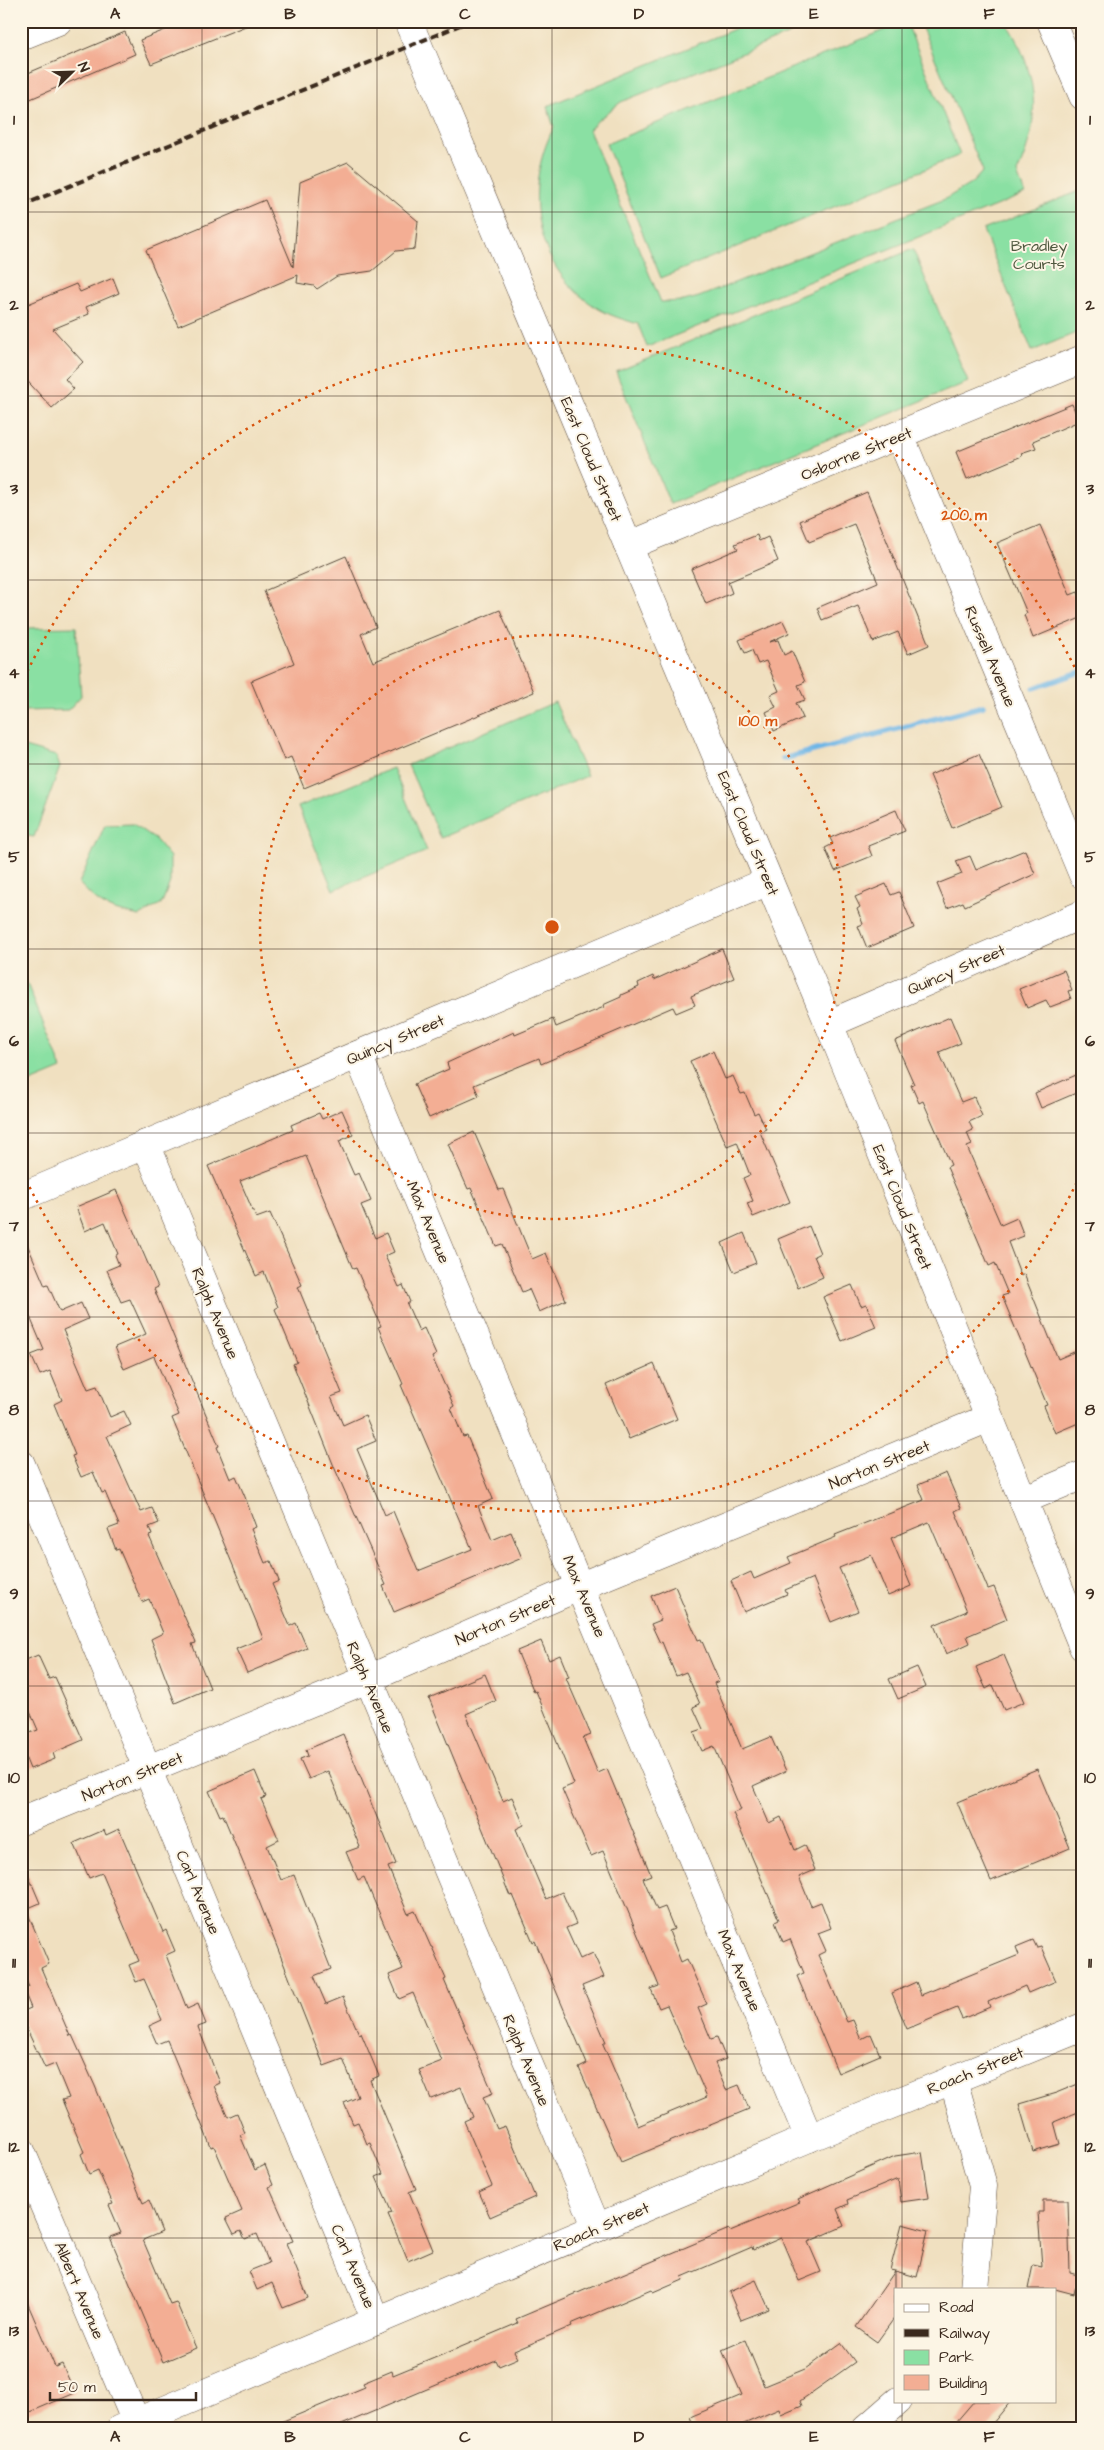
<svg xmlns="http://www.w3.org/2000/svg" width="1104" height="2450" font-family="'Architects Daughter',sans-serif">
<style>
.green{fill:#8ae0a3;stroke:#628560}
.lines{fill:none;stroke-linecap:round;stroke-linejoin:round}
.stream{stroke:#6eb6e6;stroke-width:5.5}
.building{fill:#f3ae94;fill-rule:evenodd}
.minor-casing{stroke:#564536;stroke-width:29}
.major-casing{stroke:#564536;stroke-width:29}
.minor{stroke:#fff;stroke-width:28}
.major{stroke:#fff;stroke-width:28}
.rail{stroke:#3b2a1e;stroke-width:4;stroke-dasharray:8 4;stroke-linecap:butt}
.grid{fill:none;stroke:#3b2a1e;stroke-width:1;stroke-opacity:0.55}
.ring{fill:none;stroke:#d7540e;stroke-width:2.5;stroke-dasharray:2.5 5}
.labels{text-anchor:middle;stroke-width:4;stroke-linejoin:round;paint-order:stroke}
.park-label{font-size:16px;fill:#4f583f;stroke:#fcf5e5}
.street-label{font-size:16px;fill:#3b2a1e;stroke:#fcf5e5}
.centre{fill:#d7540e;stroke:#fcf5e5;stroke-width:2.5}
.ring-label{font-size:15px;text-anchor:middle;font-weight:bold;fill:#d7540e;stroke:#fcf5e5;stroke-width:4;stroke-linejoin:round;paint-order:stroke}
.neatline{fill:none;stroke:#3b2a1e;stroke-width:2}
.grid-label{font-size:16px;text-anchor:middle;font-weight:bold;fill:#3b2a1e}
</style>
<rect width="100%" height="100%" fill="#fcf5e5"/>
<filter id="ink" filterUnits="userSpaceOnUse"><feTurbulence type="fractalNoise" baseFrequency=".02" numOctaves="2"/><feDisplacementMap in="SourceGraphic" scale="10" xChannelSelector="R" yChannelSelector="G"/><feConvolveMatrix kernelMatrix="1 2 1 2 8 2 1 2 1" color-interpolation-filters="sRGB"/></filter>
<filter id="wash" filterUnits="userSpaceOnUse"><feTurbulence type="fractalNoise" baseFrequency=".0096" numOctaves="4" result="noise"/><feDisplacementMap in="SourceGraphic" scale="20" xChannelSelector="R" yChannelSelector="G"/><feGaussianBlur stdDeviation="1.12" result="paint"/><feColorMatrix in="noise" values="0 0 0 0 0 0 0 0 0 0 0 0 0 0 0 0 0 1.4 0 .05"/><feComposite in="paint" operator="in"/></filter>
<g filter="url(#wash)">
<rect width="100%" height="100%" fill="#f0e0c0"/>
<!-- green -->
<g class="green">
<path d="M754,21H822L621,102L598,120L589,130L661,302L684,301L699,297L945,199L972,183L983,171L919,21H1005C1038,71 1043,118 1017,173L1025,194L647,347L638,324C625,320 611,316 599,309C534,270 521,191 554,127L547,106Z"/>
<polygon points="906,21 960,155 661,278 606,144"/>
<polygon points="1082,190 1083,330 1032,351 983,230"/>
<polygon points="913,249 968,382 670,504 616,372"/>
<polygon points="76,627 81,696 68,710 21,711 21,631 26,628"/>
<polygon points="555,702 587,776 440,838 408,765"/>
<polygon points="21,746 56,756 60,767 34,837 21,835"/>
<polygon points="393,768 427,851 333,890 298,807"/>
<path d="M133,824L156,840L170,857V882L162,903L140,916C107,909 102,908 79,883L105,825Z"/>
<polygon points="21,969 62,1069 21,1086"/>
</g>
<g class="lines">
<!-- stream -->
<g class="stream">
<polyline points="1034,688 1083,671"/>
<polyline points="783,759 983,706"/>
</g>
</g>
<g id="blocks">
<!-- building -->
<g class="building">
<polygon points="167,21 258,21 151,64 140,40 170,28"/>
<polygon points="125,32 135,54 21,103 21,76"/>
<polygon points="348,162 418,221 415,249 396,251 372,271 337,276 317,289 314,286 297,283 298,275 178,326 146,250 265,200 293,267 300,182"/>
<polygon points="113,278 119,293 86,307 89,314 53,329 83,362 65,379 74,389 52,408 21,374 21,307 76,284 80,292"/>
<polygon points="1072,404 1079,421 1033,441 1036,448 1021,453 1022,456 967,479 956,452"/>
<polygon points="867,492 929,645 908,654 898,632 873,642 858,606 822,620 817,608 878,582 854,524 809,542 800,521"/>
<polygon points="1040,525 1070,595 1078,592 1083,604 1083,617 1033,638 1024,615 1027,613 997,543"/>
<polygon points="757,535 759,541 768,537 778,561 728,582 732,593 706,604 691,569 738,549 735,544"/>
<polygon points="346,556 376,627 361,634 373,662 500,610 534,692 304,788 291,757 284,760 251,681 294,663 264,591"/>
<polygon points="783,621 789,633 769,642 778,640 784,655 792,651 805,682 798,685 805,700 796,703 803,718 774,731 766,712 776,707 770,695 779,691 766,661 758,664 752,650 745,653 739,640"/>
<polygon points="979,754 1002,807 952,828 930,775"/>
<polygon points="896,810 905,831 868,846 872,856 835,871 825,848 833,844 830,838"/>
<polygon points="1025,850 1035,874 965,906 963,902 947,908 937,884 962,874 956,861 970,856 976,870"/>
<polygon points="886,884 891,895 899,892 914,928 867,948 858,926 863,924 857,909 860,907 855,897"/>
<polygon points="722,949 734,978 691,996 695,1005 676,1013 673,1007 541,1064 539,1058 474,1085 479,1096 429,1118 414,1084 449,1069 447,1063 514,1032 515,1035 553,1019 556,1027 604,1007 603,1005 621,997 621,995 639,987 638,983 653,976 654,980"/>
<polygon points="1064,970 1072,990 1068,991 1071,999 1050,1007 1046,1000 1027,1008 1019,989"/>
<polygon points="950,1017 961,1043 939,1052 961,1102 974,1097 982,1116 969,1122 973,1130 967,1133 972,1145 967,1147 1001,1225 1017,1218 1024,1236 1008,1242 1021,1276 1024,1274 1058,1359 1083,1348 1083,1421 1055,1433 1044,1406 1047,1405 1002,1296 1008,1294 995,1263 989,1266 947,1167 951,1165 923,1101 919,1103 911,1085 914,1084 895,1041"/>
<polygon points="713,1051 725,1079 733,1076 741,1094 745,1093 754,1114 758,1112 766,1129 760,1132 790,1202 753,1217 747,1203 753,1201 743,1178 750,1175 737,1142 727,1146 690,1061"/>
<polygon points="1083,1072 1083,1090 1041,1108 1035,1093"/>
<path d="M342,1110L353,1135L339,1141L354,1175L359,1173L371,1201L361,1205L375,1238L386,1233L394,1252L385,1256L399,1287L403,1285L410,1302L407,1304L419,1331L424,1328L436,1355L432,1357L454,1406L451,1408L463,1437L467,1436L493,1499L478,1506L492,1540L511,1532L522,1558L394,1612L383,1586L386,1585L335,1469L293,1364L297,1362L275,1309L278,1307L264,1272L256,1276L208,1166L293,1130L291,1125L319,1113L322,1119ZM306,1156L353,1269L356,1268L381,1326L378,1327L403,1384L401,1385L472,1549L418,1571L393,1511L385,1515L357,1449L376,1441L365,1415L343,1425L331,1397L342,1393L298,1287L302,1285L270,1213L256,1218L240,1181Z"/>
<polygon points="474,1132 499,1190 503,1189 532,1259 546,1253 566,1300 539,1312 529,1289 522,1292 502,1244 496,1246 471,1188 468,1189 448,1144"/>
<polygon points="116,1190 158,1287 154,1289 219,1446 217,1447 230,1479 236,1476 245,1497 256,1527 251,1529 265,1563 271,1561 279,1581 272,1584 290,1626 296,1623 307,1648 247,1673 236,1649 263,1638 172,1418 179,1415 154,1356 124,1369 115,1347 146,1334 130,1299 121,1302 107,1270 119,1265 115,1255 118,1254 105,1222 85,1231 76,1207"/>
<polygon points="809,1226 820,1253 814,1256 823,1277 798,1288 778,1239"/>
<polygon points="21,1230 45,1286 48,1285 60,1312 81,1303 88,1319 63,1330 88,1389 97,1386 110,1417 124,1411 131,1425 107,1436 141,1512 152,1508 159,1523 149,1527 152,1535 149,1536 196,1643 192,1644 210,1688 175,1703 151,1639 163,1633 149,1599 142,1602 119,1549 116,1550 108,1529 119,1525 105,1492 102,1493 93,1472 81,1477 72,1456 75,1455 54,1404 62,1400 50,1371 40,1375 31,1355 44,1350 30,1317 21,1321"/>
<polygon points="744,1233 756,1263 734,1272 722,1243"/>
<polygon points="852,1285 861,1306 866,1304 876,1327 842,1341 823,1297"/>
<polygon points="654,1364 677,1419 629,1439 606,1385"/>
<polygon points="946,1473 961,1508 955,1511 988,1589 994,1587 1007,1619 967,1636 970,1643 946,1654 934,1625 967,1611 929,1522 891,1538 911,1586 888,1596 871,1555 839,1568 858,1611 831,1622 813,1578 785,1590 787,1594 744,1612 731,1581 751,1572 754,1579 791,1563 788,1557 836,1537 835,1535 924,1500 918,1485"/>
<polygon points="675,1586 698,1640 701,1639 719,1681 714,1683 742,1749 771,1737 786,1771 753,1786 769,1823 781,1817 795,1850 805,1845 815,1870 799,1877 811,1906 821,1902 831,1928 818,1933 826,1951 818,1955 847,2022 853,2020 861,2039 871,2034 880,2055 838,2073 797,1976 804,1973 790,1939 783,1942 775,1922 779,1920 733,1813 741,1810 714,1746 702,1751 694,1732 703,1729 693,1707 700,1704 686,1672 676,1676 662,1642 660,1643 651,1624 661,1620 651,1596"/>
<polygon points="541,1641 549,1660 560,1655 569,1677 566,1678 591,1735 583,1738 598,1773 607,1769 651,1875 643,1878 657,1910 665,1907 674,1929 669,1931 681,1962 687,1959 707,2004 698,2008 711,2039 717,2037 726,2059 715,2063 726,2090 739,2085 749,2109 621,2162 579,2068 587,2064 535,1941 533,1942 513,1895 510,1896 429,1698 485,1674 496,1701 466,1714 503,1801 512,1797 524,1825 516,1829 546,1899 562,1892 576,1924 566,1928 580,1959 593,1953 604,1977 582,1986 606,2042 603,2044 638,2126 707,2097 667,2005 659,2008 651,1989 659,1986 603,1851 591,1856 562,1789 574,1784 536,1691 534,1692 517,1651"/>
<polygon points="38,1655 49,1679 55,1677 83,1740 53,1753 55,1759 30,1769 21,1747 21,1736 38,1730 21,1691 21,1662"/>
<polygon points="1004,1655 1024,1702 1004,1710 993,1685 986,1689 976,1667"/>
<polygon points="917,1667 926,1687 898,1699 889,1679"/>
<polygon points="343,1734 396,1864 388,1867 408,1914 415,1911 431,1947 432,1947 446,1979 444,1980 493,2093 483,2097 497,2129 505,2126 535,2197 490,2217 479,2192 492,2186 464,2121 473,2117 461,2087 431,2099 419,2070 442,2061 413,1993 399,1999 389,1975 403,1969 364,1877 358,1880 346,1852 360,1847 328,1771 309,1779 300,1759 308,1756 306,1750"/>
<polygon points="1037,1769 1070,1848 991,1881 957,1802"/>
<polygon points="255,1771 266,1797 261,1799 279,1840 267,1846 281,1880 294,1875 331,1969 314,1976 326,2004 343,1997 359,2034 361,2033 379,2076 370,2080 416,2189 409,2192 433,2250 408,2261 388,2214 392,2213 376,2177 383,2174 370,2143 367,2144 358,2122 353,2124 344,2103 358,2097 343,2059 324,2066 255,1891 223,1815 220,1816 209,1791"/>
<polygon points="119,1829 163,1932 166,1930 175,1951 166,1955 187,2009 198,2004 206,2024 198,2027 220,2083 214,2086 228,2117 237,2113 245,2133 240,2135 255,2170 265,2165 273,2185 269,2187 293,2241 286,2243 308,2298 283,2308 272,2283 257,2290 249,2271 269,2263 257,2234 245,2239 241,2231 234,2234 226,2218 242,2211 214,2146 211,2147 167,2040 157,2044 149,2026 162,2020 144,1979 136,1982 129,1965 139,1961 102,1873 89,1878 74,1843 104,1830 106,1835"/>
<polygon points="21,1858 40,1903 26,1909 49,1964 41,1968 70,2036 72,2035 95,2086 143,2203 149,2200 162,2232 143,2240 170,2304 176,2302 196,2348 163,2362 110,2237 121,2233 109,2205 113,2204 98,2170 89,2174 81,2154 84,2152 62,2100 69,2098 55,2064 45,2068 21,2017 21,2012 31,2008 23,1989 29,1987 21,1969"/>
<polygon points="1033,1940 1037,1948 1041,1947 1056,1981 1028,1993 1025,1986 988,2002 990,2007 962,2019 957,2008 907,2029 892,1993 916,1982 921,1995 1019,1955 1016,1947"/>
<polygon points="1083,2082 1083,2110 1054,2122 1060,2144 1033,2152 1019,2104 1056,2093"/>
<polygon points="922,2152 929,2198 901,2202 898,2179 847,2200 848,2204 837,2209 844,2226 808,2242 821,2272 799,2281 781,2238 753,2250 752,2247 682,2277 683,2280 653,2293 651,2290 571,2324 572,2326 514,2351 518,2358 499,2366 496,2360 332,2429 264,2429 365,2387 363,2383 392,2371 393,2375 449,2352 518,2323 516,2319 729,2229 730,2231 800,2202 798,2199 895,2156"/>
<polygon points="1043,2200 1068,2200 1070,2273 1078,2275 1074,2294 1055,2289 1028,2289 1033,2265 1042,2267 1038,2212 1043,2212"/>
<polygon points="902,2224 928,2231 917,2277 895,2271 895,2317 877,2342 856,2327 895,2271 890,2270"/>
<polygon points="756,2280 769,2309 741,2320 729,2292"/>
<polygon points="21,2288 55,2367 62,2364 75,2393 21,2416"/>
<polygon points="745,2340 764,2386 805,2369 841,2343 855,2362 800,2401 802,2406 781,2415 779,2409 732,2429 695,2429 690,2417 742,2395 722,2350"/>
<polygon points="974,2401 1011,2401 988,2429 964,2429 956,2422"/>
</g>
</g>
</g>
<g filter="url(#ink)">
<use href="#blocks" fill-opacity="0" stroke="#564536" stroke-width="1"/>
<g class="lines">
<defs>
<g id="minor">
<polyline points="1051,21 1083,96"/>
<polyline points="21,36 58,21"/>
<polyline points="900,436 1083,875"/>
<polyline points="628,546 1083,359"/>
<polyline points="829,1024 1083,914"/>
<polyline points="358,1055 809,2138"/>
<polyline points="146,1144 597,2228"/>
<polyline points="21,1197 769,881"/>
<polyline points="21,1464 376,2321"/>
<polyline points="1023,1500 1083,1475"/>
<polyline points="21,1821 368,1679 581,1586 989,1418"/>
<polyline points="953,2079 983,2186 974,2289"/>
<polyline points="21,2151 139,2429"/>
<polyline points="120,2429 809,2138 1083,2027"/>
<polyline points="866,2429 898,2401"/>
</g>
<polyline id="major" points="408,21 829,1024 1083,1647"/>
</defs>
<!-- minor casing -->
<use href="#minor" class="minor-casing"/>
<!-- major casing -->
<use href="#major" class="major-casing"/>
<!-- minor -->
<use href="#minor" class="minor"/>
<!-- major -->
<use href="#major" class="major"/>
<!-- rail -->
<polyline class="rail" points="21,206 470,21"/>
</g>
</g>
<!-- grid -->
<path class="grid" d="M202,21V2429M377,21V2429M552,21V2429M727,21V2429M902,21V2289M21,212H1083M21,396H1083M21,580H1083M21,764H1083M21,949H1083M21,1133H1083M21,1317H1083M21,1501H1083M21,1686H1083M21,1870H1083M21,2054H1083M21,2238H1083M902,2401V2429"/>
<!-- distance rings -->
<g class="ring">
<circle cx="552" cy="927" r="292"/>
<path d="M1083 1169A583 583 0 0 1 21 1169M21 685A583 583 0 0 1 1083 685"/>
</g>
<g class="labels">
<!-- park labels -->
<g class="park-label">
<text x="1039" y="251">Bradley<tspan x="1039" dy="18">Courts</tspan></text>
</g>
<!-- street labels -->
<g class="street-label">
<text transform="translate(856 453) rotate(-22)" y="6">Osborne Street</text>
<text transform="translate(592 459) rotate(67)" y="6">East Cloud Street</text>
<text transform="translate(991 656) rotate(67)" y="6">Russell Avenue</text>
<text transform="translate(749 833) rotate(67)" y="6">East Cloud Street</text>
<text transform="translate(956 969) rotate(-23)" y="6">Quincy Street</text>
<text transform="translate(395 1039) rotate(-23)" y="6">Quincy Street</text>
<text transform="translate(903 1207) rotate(68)" y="6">East Cloud Street</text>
<text transform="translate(429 1222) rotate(67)" y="6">Max Avenue</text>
<text transform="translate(216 1313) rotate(67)" y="6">Ralph Avenue</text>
<text transform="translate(879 1464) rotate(-22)" y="6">Norton Street</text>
<text transform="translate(585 1596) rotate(67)" y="6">Max Avenue</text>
<text transform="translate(505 1619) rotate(-23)" y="6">Norton Street</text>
<text transform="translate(371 1687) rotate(67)" y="6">Ralph Avenue</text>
<text transform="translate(132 1776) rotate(-22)" y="6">Norton Street</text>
<text transform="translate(199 1892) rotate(67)" y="6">Carl Avenue</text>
<text transform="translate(740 1970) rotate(67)" y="6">Max Avenue</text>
<text transform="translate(527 2060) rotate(67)" y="6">Ralph Avenue</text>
<text transform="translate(975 2070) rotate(-22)" y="6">Roach Street</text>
<text transform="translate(601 2226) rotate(-23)" y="6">Roach Street</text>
<text transform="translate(354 2266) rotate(67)" y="6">Carl Avenue</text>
<text transform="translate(80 2290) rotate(67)" y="6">Albert Avenue</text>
</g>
</g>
<circle cx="552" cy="927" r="8" class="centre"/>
<g class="ring-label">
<text x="964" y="520">200 m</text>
<text x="758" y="726">100 m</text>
</g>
<!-- margin -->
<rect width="1104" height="2450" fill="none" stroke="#fcf5e5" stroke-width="55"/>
<!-- legend -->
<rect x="894" y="2288" width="162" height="115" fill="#fcf5e5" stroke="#afa495"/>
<rect x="904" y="2304" width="25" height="8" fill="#ffffff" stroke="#afa495"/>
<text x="939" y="2312" font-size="15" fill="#3b2a1e">Road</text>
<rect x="904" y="2329" width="25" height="8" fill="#3b2a1e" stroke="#afa495"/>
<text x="939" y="2338" font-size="15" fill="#3b2a1e">Railway</text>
<rect x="904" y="2350" width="25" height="15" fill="#8ae0a3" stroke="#afa495"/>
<text x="939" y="2362" font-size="15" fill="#3b2a1e">Park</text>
<rect x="904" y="2375" width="25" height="15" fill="#f3ae94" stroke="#afa495"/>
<text x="939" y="2388" font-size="15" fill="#3b2a1e">Building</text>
<!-- north arrow -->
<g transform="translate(72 72) rotate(67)" stroke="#fcf5e5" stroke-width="4" paint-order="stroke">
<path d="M0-4L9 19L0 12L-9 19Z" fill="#3b2a1e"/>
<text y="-8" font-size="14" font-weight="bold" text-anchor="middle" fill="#3b2a1e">N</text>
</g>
<!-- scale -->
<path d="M50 2392v8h146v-8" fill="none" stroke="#3b2a1e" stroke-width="2.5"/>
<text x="58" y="2392" font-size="15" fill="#3b2a1e" stroke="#fcf5e5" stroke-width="4" paint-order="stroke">50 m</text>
<rect x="28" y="28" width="1048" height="2394" class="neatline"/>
<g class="grid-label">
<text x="115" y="19">A</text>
<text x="290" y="19">B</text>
<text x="465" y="19">C</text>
<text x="639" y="19">D</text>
<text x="814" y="19">E</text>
<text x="989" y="19">F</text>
<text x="14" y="125">1</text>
<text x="1090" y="125">1</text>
<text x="14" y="310">2</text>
<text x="1090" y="310">2</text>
<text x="14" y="494">3</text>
<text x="1090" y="494">3</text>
<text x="14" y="678">4</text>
<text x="1090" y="678">4</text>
<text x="14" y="862">5</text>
<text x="1090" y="862">5</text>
<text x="14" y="1046">6</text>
<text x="1090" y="1046">6</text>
<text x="14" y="1231">7</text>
<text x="1090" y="1231">7</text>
<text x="14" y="1415">8</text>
<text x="1090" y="1415">8</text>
<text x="14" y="1599">9</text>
<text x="1090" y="1599">9</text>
<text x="14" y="1783">10</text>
<text x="1090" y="1783">10</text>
<text x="14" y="1968">11</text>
<text x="1090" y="1968">11</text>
<text x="14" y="2152">12</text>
<text x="1090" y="2152">12</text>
<text x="14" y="2336">13</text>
<text x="1090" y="2336">13</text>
<text x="115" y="2442">A</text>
<text x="290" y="2442">B</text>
<text x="465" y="2442">C</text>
<text x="639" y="2442">D</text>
<text x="814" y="2442">E</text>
<text x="989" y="2442">F</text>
</g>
</svg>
